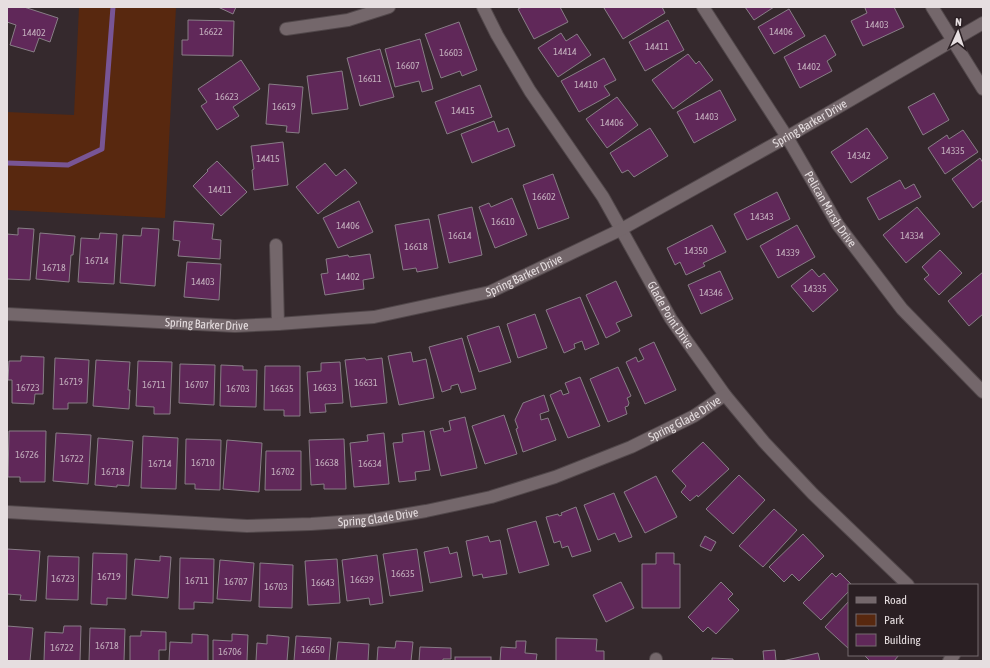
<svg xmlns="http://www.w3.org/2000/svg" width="990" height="668" font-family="'Asap Condensed',sans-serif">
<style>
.green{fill:#58280f}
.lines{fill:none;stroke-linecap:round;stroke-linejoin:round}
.stream{stroke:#785595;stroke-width:5}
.building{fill:#602859;stroke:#887d86}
.minor-casing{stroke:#51474a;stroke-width:14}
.minor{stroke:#74676b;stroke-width:12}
.labels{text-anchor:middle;stroke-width:3.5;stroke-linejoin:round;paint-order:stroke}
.number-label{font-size:10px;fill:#c4b0be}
.street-label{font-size:12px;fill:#e6dee0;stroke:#2a1f23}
</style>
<rect width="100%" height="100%" fill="#35292d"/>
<!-- green -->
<polygon class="green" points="79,7 176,7 165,218 7,210 7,112 74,115"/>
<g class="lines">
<!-- stream -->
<polyline class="stream" points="7,163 68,165 102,149 113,7"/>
</g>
<!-- building -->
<g class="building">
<polygon points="7,7 24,7 58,18 50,42 39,38 34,52 10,45 16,25 7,22"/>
<polygon points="218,7 236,7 233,14"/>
<polygon points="522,7 560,7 568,22 534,39 518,9"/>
<polygon points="606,7 662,7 665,13 623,39 604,8"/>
<polygon points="745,7 774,7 754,20"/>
<polygon points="866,7 894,7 904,27 863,46 851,21 867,13 865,8"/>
<polygon points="789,9 805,36 774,54 758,27"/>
<polygon points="188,20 234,21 233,56 182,55 182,40 188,40"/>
<polygon points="668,20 684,50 645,71 629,42"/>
<polygon points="459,22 477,70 462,76 460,71 441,78 425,34"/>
<polygon points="561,33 566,41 577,34 591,55 558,77 538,48"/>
<polygon points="825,35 836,55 827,61 832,71 800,88 784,57"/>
<polygon points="420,39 433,89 422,92 419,81 395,87 385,49"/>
<polygon points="380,49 394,97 360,106 347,58"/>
<polygon points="688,54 696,64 699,61 713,80 673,109 652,80"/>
<polygon points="604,58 616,80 604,86 610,95 579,112 561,81"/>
<polygon points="241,60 260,89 233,107 239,116 217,130 201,106 207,102 198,89"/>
<polygon points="342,71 348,109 312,114 307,76"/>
<polygon points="269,84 303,87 299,133 286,132 287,126 266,124"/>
<polygon points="480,85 492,117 447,134 435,102"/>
<polygon points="720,90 736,120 694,143 677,112"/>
<polygon points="934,93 949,120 923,135 908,107"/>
<polygon points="617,97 638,125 607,148 586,119"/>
<polygon points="494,121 498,132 508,128 515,146 472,163 461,134"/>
<polygon points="650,128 668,156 634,177 628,170 622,173 610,153"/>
<polygon points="867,128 888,158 851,183 831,152"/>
<polygon points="963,130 978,152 945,174 928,148 947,135 949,139"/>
<polygon points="283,142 288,185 254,190 252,170 254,169 251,146"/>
<polygon points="980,158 983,163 983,200 973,208 952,179"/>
<polygon points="217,161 247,192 221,216 193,186 208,171 207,170"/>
<polygon points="325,163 336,176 345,169 357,183 318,214 296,187"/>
<polygon points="553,174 569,218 538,229 523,185"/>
<polygon points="900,180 905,189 914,184 921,197 879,220 867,198"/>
<polygon points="777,192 790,219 747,240 734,214"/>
<polygon points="512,198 527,235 495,248 479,207 489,203 491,207"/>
<polygon points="359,201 373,232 338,248 323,218"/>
<polygon points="472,207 482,255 449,263 438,215"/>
<polygon points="917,207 940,234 906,263 883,235"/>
<polygon points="429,219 438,268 417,272 416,268 403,270 395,225"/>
<polygon points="174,221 214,224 212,239 221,240 220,259 178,256 180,241 173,240"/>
<polygon points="712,225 726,252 703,263 705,266 686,275 680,262 675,265 667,248"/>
<polygon points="797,225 815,257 778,278 760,246"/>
<polygon points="18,228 34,229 30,280 7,279 7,234 18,235"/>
<polygon points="142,228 159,229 155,286 120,283 123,235 141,236"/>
<polygon points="40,233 75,236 73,255 71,255 69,282 36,279"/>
<polygon points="100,233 117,234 114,284 78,282 81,238 99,239"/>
<polygon points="940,250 962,273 939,295 924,279 929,275 922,267"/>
<polygon points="370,254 374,278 363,280 364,289 325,295 321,274 328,273 326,259 348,255 349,257"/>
<polygon points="187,262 221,264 219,300 184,297"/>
<polygon points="812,269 819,277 824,273 838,290 813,312 791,286"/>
<polygon points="720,271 733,299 701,314 688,285"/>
<polygon points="983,272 983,314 969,326 948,301"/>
<polygon points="616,281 632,316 616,323 620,331 606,338 586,295"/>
<polygon points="580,297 599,344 585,350 582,341 574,344 575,348 564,353 546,310"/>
<polygon points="535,314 547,348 518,358 507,324"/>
<polygon points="499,326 511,362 479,372 467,336"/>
<polygon points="462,338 476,389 461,393 458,384 451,386 451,389 442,392 429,347"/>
<polygon points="654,342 676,390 645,404 626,362 636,357 638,362 644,359 639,349"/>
<polygon points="411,352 413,362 426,359 434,398 399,405 388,356"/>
<polygon points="21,356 44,357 43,394 35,394 34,404 12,403 12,380 8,380 9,361 21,361"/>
<polygon points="55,358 89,360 87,403 68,403 68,409 53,409"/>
<polygon points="365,358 366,360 382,358 387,403 351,407 345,360"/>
<polygon points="96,360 130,362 128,390 130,390 129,409 93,406"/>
<polygon points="138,361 172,362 170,414 154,414 154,407 136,406"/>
<polygon points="340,362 343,403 325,404 326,412 310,413 307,372 321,371 321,363"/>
<polygon points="180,364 215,365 214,405 179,403"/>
<polygon points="221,365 243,366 243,370 257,370 256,407 220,406"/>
<polygon points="265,366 300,366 300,416 284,416 284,410 264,410"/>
<polygon points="618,367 631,396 627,398 629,403 628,406 625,407 627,414 608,422 590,379"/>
<polygon points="580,377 600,426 568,438 550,395 561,390 563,395 569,393 565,383"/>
<polygon points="544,395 549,411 540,414 541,420 548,418 556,440 523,452 516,429 518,428 515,420 523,403"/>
<polygon points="504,415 517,454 485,464 472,426"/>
<polygon points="465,417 477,468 441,476 430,431 443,428 444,432 451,430 449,421"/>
<polygon points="9,431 46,431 45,482 20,482 20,477 8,477"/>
<polygon points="424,431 430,470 415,472 416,480 399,482 393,443 403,442 402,434"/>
<polygon points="56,433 91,435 88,484 53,481"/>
<polygon points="384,433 389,484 354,487 350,443 368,441 367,435"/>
<polygon points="143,436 178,438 176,489 141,488"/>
<polygon points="98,438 133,441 129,486 117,485 117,487 95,485"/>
<polygon points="186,439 221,440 220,490 195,489 195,484 185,484"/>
<polygon points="344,439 346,489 324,489 324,484 311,485 309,440"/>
<polygon points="227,440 262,443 259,492 223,489"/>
<polygon points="703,442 729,469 698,497 697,495 690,501 681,492 686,486 672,471"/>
<polygon points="266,451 301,451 301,490 265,490"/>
<polygon points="739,475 765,500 733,534 706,509"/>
<polygon points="656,476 677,517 645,533 624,492"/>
<polygon points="614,493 632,537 619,542 615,533 598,540 584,505"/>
<polygon points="576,507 591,551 572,557 568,546 562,548 560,541 554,543 546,517 558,514 559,516 562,515 561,513"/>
<polygon points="774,509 797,530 763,567 739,546"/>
<polygon points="536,521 549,565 519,573 507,529"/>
<polygon points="803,534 824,556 799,581 792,574 784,582 769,567"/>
<polygon points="488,536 490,542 500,540 507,574 483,578 482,574 473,576 466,541"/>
<polygon points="705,536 716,542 711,551 700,546"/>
<polygon points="448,547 450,554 457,552 462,577 430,583 424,552"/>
<polygon points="7,549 40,551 36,601 20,600 21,595 7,594"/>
<polygon points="417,549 423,591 390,596 383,554"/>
<polygon points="93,553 127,554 126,599 107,598 107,605 91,604"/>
<polygon points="656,553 674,553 674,564 680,564 680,608 642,608 642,564 656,564"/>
<polygon points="377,555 383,603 370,605 369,598 347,601 342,560"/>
<polygon points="48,556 79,557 78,600 46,599"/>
<polygon points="160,556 171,557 168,598 132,595 135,559 160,561"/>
<polygon points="180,558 214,559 213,603 194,602 194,609 179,609"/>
<polygon points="337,559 340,603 308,605 305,561"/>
<polygon points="220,560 254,563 251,601 217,599"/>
<polygon points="260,563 293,565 292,608 259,607"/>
<polygon points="832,573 836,577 840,573 852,585 849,585 849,591 821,620 803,603"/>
<polygon points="621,582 634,608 606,622 593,595"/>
<polygon points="721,582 733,594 728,599 739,610 716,634 708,627 703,632 688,617"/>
<polygon points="849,601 849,649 825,627"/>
<polygon points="7,626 33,628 30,661 7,661"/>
<polygon points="64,626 81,626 80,661 44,661 45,632 63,633"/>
<polygon points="90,628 125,629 124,661 89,661"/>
<polygon points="141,631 166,632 166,650 159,650 159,661 130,661 130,636 141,636"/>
<polygon points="192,634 208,635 208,661 169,661 170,642 192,643"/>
<polygon points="232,634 248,635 247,661 213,661 213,640 232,641"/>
<polygon points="267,635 289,637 287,661 256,661 257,643 267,644"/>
<polygon points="296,636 331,638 329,661 294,661"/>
<polygon points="556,638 597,639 596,651 604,651 604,661 556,661"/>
<polygon points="396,641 413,642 411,661 377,661 378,647 395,648"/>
<polygon points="516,641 526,641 525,653 537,654 536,661 500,661 501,647 516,648"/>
<polygon points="338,642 369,644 368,661 336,661"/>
<polygon points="420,647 451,648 451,659 443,659 443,661 419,661"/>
<polygon points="775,650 776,661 764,661 763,651"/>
<polygon points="818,653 820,661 782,661"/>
<polygon points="864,655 899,655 894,661 870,661"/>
<rect x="455" y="657" width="36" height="4"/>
<polygon points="712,658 733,659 733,661 712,661"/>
</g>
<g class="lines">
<defs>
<g id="minor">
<path id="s1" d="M483,7L497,35L530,91L603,197L671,319L725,395L764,442L813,494L908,585"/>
<path id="s2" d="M703,7L787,137L838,225L902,309L983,392"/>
<polyline points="932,7 983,89"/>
<polyline points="286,29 348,20 389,7"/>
<polyline points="276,245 278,324"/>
<path id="s3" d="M7,314L235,326L278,324L374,317L490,292L620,230L787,137L983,23"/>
<path id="s4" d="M7,512L247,526L311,524L372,520L426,511L491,497L555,477L631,447L694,416L725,395"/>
<polyline points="656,661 656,659"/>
<polyline points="949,661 954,655"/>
</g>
</defs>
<!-- minor casing -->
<use href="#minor" class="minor-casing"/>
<!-- minor -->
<use href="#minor" class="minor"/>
</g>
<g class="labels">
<!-- number labels -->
<g class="number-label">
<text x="877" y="28">14403</text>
<text x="211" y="35">16622</text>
<text x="781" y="35">14406</text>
<text x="34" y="36">14402</text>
<text x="657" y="50">14411</text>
<text x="565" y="55">14414</text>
<text x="451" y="56">16603</text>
<text x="408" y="69">16607</text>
<text x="809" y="70">14402</text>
<text x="370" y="82">16611</text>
<text x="586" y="88">14410</text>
<text x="227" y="100">16623</text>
<text x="284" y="110">16619</text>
<text x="463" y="114">14415</text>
<text x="707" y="120">14403</text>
<text x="612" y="126">14406</text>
<text x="953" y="154">14335</text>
<text x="859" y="159">14342</text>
<text x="268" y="162">14415</text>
<text x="220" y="193">14411</text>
<text x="544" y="200">16602</text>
<text x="762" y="220">14343</text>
<text x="503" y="225">16610</text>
<text x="348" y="229">14406</text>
<text x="460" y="239">16614</text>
<text x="912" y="239">14334</text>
<text x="416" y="250">16618</text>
<text x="696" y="254">14350</text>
<text x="788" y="256">14339</text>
<text x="97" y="264">16714</text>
<text x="54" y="271">16718</text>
<text x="348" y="280">14402</text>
<text x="203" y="285">14403</text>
<text x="815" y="292">14335</text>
<text x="711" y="296">14346</text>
<text x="71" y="385">16719</text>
<text x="366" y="386">16631</text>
<text x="154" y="388">16711</text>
<text x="197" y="388">16707</text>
<text x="28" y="391">16723</text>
<text x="325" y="391">16633</text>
<text x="238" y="392">16703</text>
<text x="282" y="392">16635</text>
<text x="27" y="458">16726</text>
<text x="72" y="462">16722</text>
<text x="203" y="466">16710</text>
<text x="327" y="466">16638</text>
<text x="160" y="467">16714</text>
<text x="370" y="467">16634</text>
<text x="113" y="475">16718</text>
<text x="283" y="475">16702</text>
<text x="403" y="577">16635</text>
<text x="109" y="580">16719</text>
<text x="63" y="582">16723</text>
<text x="362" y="583">16639</text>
<text x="197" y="584">16711</text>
<text x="236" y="585">16707</text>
<text x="323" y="586">16643</text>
<text x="276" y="590">16703</text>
<text x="107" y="649">16718</text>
<text x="62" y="651">16722</text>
<text x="313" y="653">16650</text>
<text x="230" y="655">16706</text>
</g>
<!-- street labels -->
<g class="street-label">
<text dy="4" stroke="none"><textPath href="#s3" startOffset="848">Spring Barker Drive</textPath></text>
<text dy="4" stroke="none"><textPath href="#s2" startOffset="239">Pelican Marsh Drive</textPath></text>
<text dy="4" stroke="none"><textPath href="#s3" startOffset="524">Spring Barker Drive</textPath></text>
<text dy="4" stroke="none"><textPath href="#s1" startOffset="361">Glade Point Drive</textPath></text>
<text dy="4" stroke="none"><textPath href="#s3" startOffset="200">Spring Barker Drive</textPath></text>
<text dy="4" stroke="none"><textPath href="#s4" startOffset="696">Spring Glade Drive</textPath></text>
<text dy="4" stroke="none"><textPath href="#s4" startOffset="372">Spring Glade Drive</textPath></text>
</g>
</g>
<!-- border -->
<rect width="990" height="668" fill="none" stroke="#e6dee0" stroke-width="16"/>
<!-- legend -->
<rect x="848" y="584" width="130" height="72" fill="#2a1f23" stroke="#756b6f"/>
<rect x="856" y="597" width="20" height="6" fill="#74676b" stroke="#756b6f"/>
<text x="884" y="604" font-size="12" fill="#e6dee0">Road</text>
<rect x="856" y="614" width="20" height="12" fill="#58280f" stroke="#756b6f"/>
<text x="884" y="624" font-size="12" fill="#e6dee0">Park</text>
<rect x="856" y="634" width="20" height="12" fill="#602859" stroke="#756b6f"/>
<text x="884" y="644" font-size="12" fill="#e6dee0">Building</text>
<!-- north arrow -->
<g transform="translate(958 32) rotate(3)" stroke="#2a1f23" stroke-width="3" paint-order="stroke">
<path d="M0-3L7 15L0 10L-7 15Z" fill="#e6dee0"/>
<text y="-6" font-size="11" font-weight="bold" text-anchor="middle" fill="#e6dee0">N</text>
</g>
</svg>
